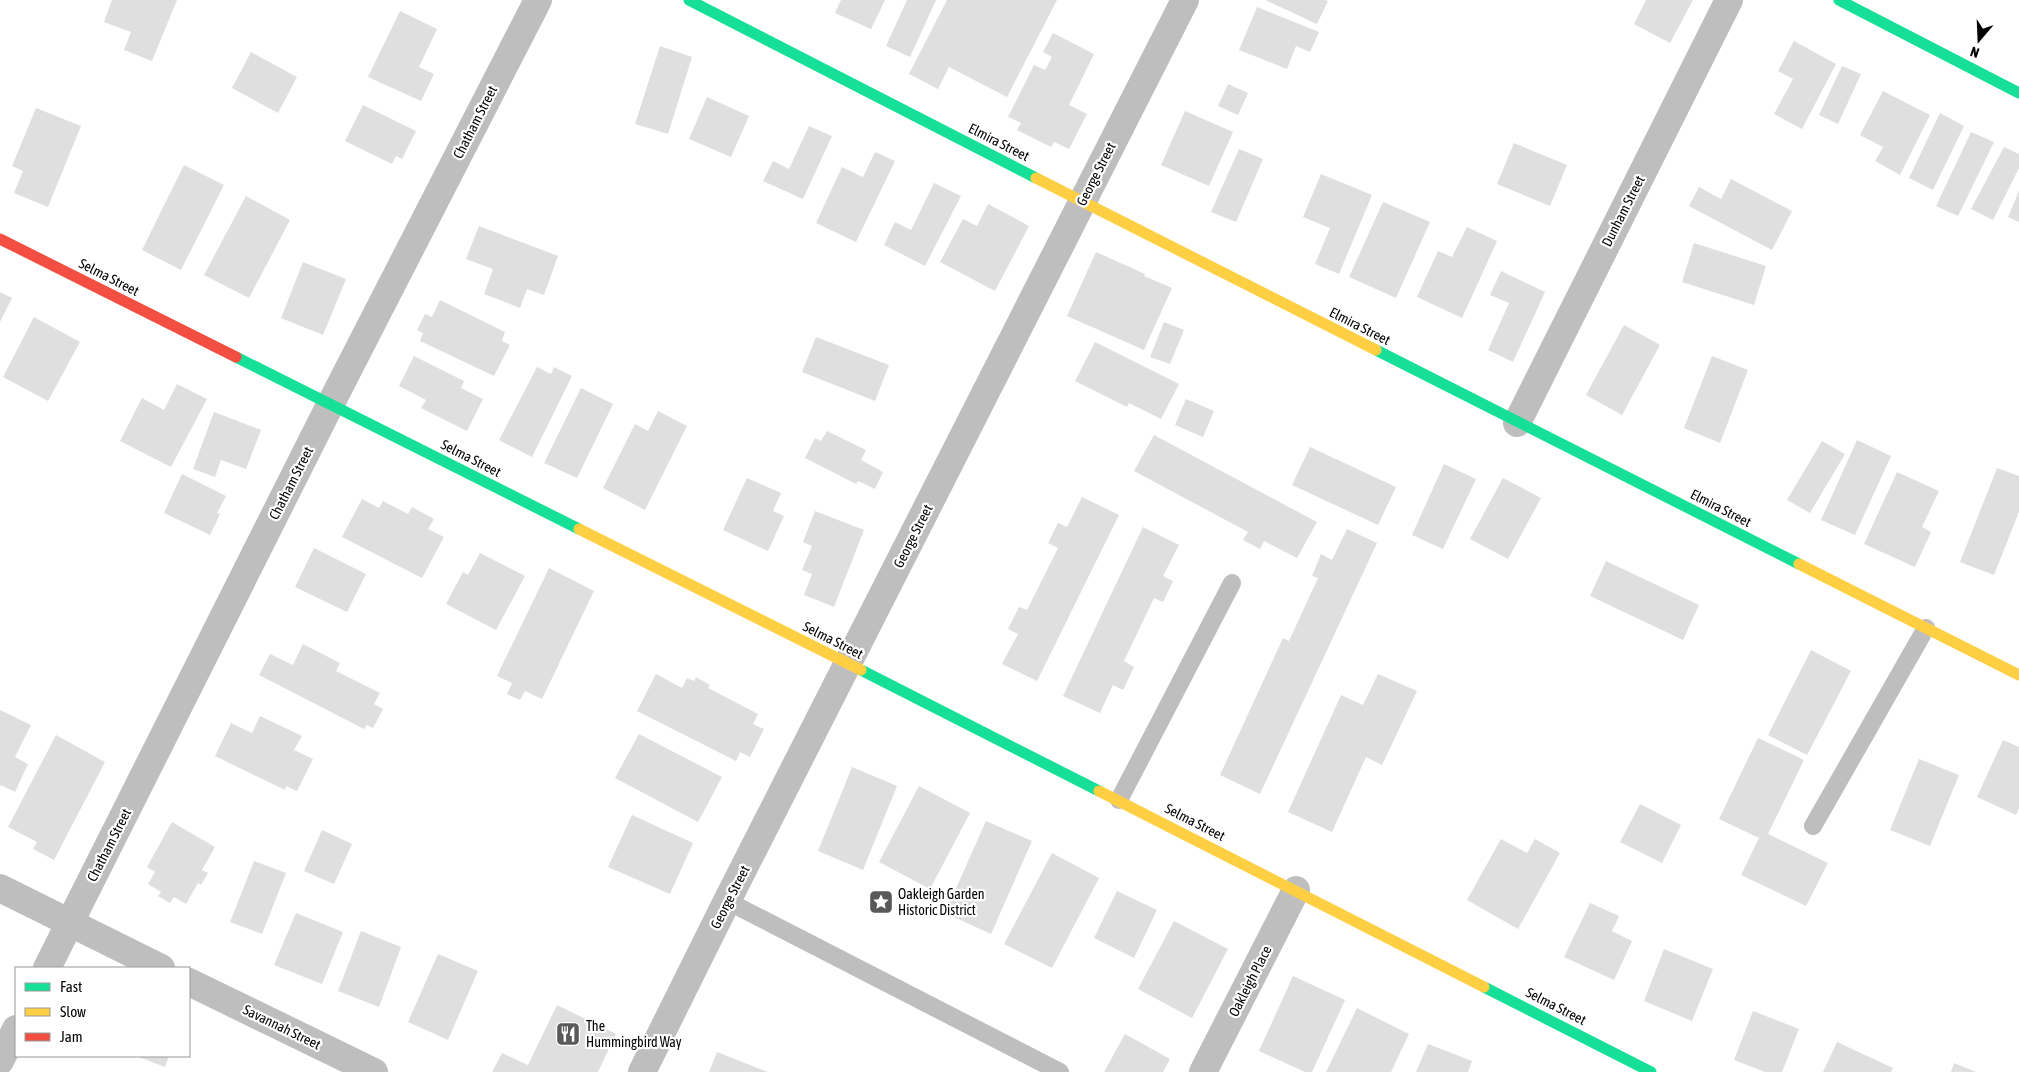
<svg xmlns="http://www.w3.org/2000/svg" width="2019" height="1072" font-family="'Asap Condensed',sans-serif">
<style>
.building{fill:#dfdfdf}
.lines{fill:none;stroke-linecap:round;stroke-linejoin:round}
.lane{stroke:#bebebe;stroke-width:18}
.street{stroke:#bebebe;stroke-width:28}
.fast{stroke:#16e098;stroke-width:11}
.slow{stroke:#ffcf43;stroke-width:11}
.jam{stroke:#f24e42;stroke-width:11}
.labels{text-anchor:middle;stroke-width:4.5;stroke-linejoin:round;paint-order:stroke}
.street-label{font-size:14px;fill:#000;stroke:#fff}
.poi-label{font-size:14px;fill:#000;stroke:#fff;text-anchor:start}
</style>
<rect width="100%" height="100%" fill="#fff"/>
<!-- building -->
<g class="building">
<polygon points="112,0 177,0 152,61 124,50 131,32 104,22"/>
<polygon points="841,0 885,0 871,29 835,13"/>
<polygon points="907,0 936,0 910,57 886,46"/>
<polygon points="947,0 1057,0 1007,97 949,67 938,89 909,74"/>
<polygon points="1265,0 1325,0 1328,1 1317,24"/>
<polygon points="1646,0 1693,0 1670,43 1634,24"/>
<polygon points="1257,7 1319,32 1310,52 1296,46 1287,69 1239,50"/>
<polygon points="400,11 437,29 419,67 434,74 421,101 368,77"/>
<polygon points="1053,33 1094,54 1069,105 1087,114 1069,149 1054,142 1051,147 1017,130 1021,123 1008,117 1034,65 1045,70 1052,57 1043,52"/>
<polygon points="1794,41 1836,64 1802,129 1774,114 1793,79 1778,71"/>
<polygon points="660,46 692,57 668,134 635,124"/>
<polygon points="251,52 297,77 278,113 232,88"/>
<polygon points="1842,66 1861,74 1838,124 1819,115"/>
<polygon points="1228,84 1248,93 1238,115 1218,106"/>
<polygon points="1883,91 1930,115 1900,175 1875,161 1883,147 1860,135"/>
<polygon points="707,97 749,116 731,157 689,139"/>
<polygon points="363,105 416,131 402,159 396,156 392,164 345,141"/>
<polygon points="36,108 81,126 48,207 14,193 23,171 12,166"/>
<polygon points="1185,111 1233,132 1209,186 1161,165"/>
<polygon points="1940,113 1964,126 1933,190 1909,178"/>
<polygon points="809,126 832,136 803,199 763,181 773,161 789,169"/>
<polygon points="1971,132 1994,142 1958,216 1936,206"/>
<polygon points="1514,143 1567,165 1550,206 1497,184"/>
<polygon points="2004,147 2019,154 2019,168 1993,220 1971,209"/>
<polygon points="1239,149 1263,159 1236,222 1211,212"/>
<polygon points="875,152 895,161 856,242 816,223 842,167 863,177"/>
<polygon points="184,165 224,185 181,270 142,250"/>
<polygon points="1321,174 1372,195 1339,274 1315,264 1330,228 1303,217"/>
<polygon points="1731,179 1792,211 1772,250 1689,206 1699,187 1721,199"/>
<polygon points="934,183 961,196 925,266 884,245 895,222 911,230"/>
<polygon points="2019,191 2019,222 2008,217"/>
<polygon points="246,196 290,220 249,298 204,275"/>
<polygon points="1383,202 1430,222 1396,298 1349,277"/>
<polygon points="988,204 1029,226 995,291 940,262 963,219 977,226"/>
<polygon points="479,226 558,256 544,295 527,289 520,308 484,294 493,269 466,259"/>
<polygon points="1467,227 1497,241 1462,318 1417,297 1438,251 1452,257"/>
<polygon points="1694,243 1766,266 1754,305 1682,282"/>
<polygon points="1096,252 1145,274 1144,276 1172,288 1144,350 1067,316"/>
<polygon points="303,262 346,279 323,335 281,318"/>
<polygon points="1501,271 1545,292 1513,362 1488,350 1509,303 1490,295"/>
<polygon points="0,292 12,298 0,322"/>
<polygon points="440,300 505,332 502,341 510,345 494,376 420,341 423,333 417,330 425,314 432,317"/>
<polygon points="34,317 80,342 48,401 3,377"/>
<polygon points="1164,322 1184,330 1170,364 1150,357"/>
<polygon points="1624,325 1660,345 1622,415 1586,395"/>
<polygon points="816,337 889,365 875,401 802,372"/>
<polygon points="1095,342 1179,384 1161,419 1129,403 1127,407 1075,381"/>
<polygon points="414,356 464,381 461,388 483,399 467,431 421,408 426,400 399,386"/>
<polygon points="1712,356 1748,370 1720,443 1684,428"/>
<polygon points="537,367 551,374 554,367 572,376 532,457 499,440"/>
<polygon points="177,384 207,399 171,467 120,441 142,398 164,410"/>
<polygon points="581,388 613,404 577,478 544,463"/>
<polygon points="1186,399 1214,411 1203,437 1175,425"/>
<polygon points="658,411 687,426 645,510 603,488 635,424 648,431"/>
<polygon points="214,412 261,430 246,469 221,460 215,477 193,469"/>
<polygon points="827,431 866,450 861,460 883,472 875,489 858,481 856,484 805,458 815,438 821,441"/>
<polygon points="1154,435 1317,522 1297,558 1264,541 1260,549 1243,540 1248,532 1134,471"/>
<polygon points="1857,440 1891,456 1855,535 1821,520"/>
<polygon points="1822,441 1845,454 1810,513 1787,500"/>
<polygon points="1310,447 1396,487 1378,525 1292,485"/>
<polygon points="1444,464 1476,479 1443,549 1412,535"/>
<polygon points="1997,468 2019,476 2019,512 1994,575 1960,562"/>
<polygon points="1897,472 1939,491 1922,527 1931,532 1915,567 1864,544"/>
<polygon points="182,474 226,496 217,513 220,514 210,535 164,513"/>
<polygon points="747,478 781,493 773,511 784,516 768,551 723,530"/>
<polygon points="1503,478 1541,498 1508,559 1470,539"/>
<polygon points="1082,497 1119,515 1037,681 1002,664 1018,634 1008,629 1019,607 1027,610 1058,548 1048,543 1058,523 1067,527"/>
<polygon points="362,499 379,508 383,501 408,514 412,507 434,519 428,529 444,537 422,578 342,537"/>
<polygon points="815,511 864,530 834,607 804,595 812,574 802,570 812,546 803,542"/>
<polygon points="1143,527 1179,545 1163,576 1173,581 1163,602 1154,598 1124,661 1134,667 1123,690 1113,685 1100,713 1063,696"/>
<polygon points="1347,529 1377,543 1260,794 1220,775 1283,638 1289,641 1318,578 1312,576 1321,554 1332,560"/>
<polygon points="314,548 366,574 347,612 295,587"/>
<polygon points="480,553 525,576 496,630 446,604 463,572 468,575"/>
<polygon points="1606,561 1699,605 1683,640 1590,596"/>
<polygon points="549,568 594,591 542,699 525,691 520,700 507,694 512,683 497,676"/>
<polygon points="303,644 340,663 336,671 380,693 374,704 383,709 373,728 367,725 364,729 259,675 270,654 293,665"/>
<polygon points="1811,650 1851,671 1807,755 1768,735"/>
<polygon points="656,674 682,688 687,678 694,681 696,677 710,685 708,688 758,714 753,724 764,729 750,757 740,752 736,761 637,711"/>
<polygon points="1378,674 1417,691 1382,765 1366,757 1332,832 1288,812 1341,695 1363,705"/>
<polygon points="0,710 31,725 15,757 28,764 15,792 1,785 0,788"/>
<polygon points="260,716 302,736 294,750 313,759 297,791 286,786 285,790 215,756 231,723 252,733"/>
<polygon points="639,734 722,777 698,822 615,778"/>
<polygon points="56,735 105,762 54,860 33,849 37,842 8,827"/>
<polygon points="1758,738 1804,760 1768,834 1828,863 1806,906 1741,875 1759,838 1719,819"/>
<polygon points="2003,740 2019,747 2019,808 2016,815 1977,797"/>
<polygon points="1919,759 1959,775 1930,846 1890,830"/>
<polygon points="852,767 897,786 863,870 818,851"/>
<polygon points="919,786 970,813 930,889 879,862"/>
<polygon points="1640,804 1681,825 1662,863 1620,842"/>
<polygon points="632,815 693,843 670,894 608,867"/>
<polygon points="986,821 1032,841 991,934 945,913"/>
<polygon points="172,822 215,847 202,870 208,873 201,885 198,883 186,904 174,897 170,903 158,896 161,892 148,884 155,872 147,867"/>
<polygon points="322,830 352,844 334,884 304,871"/>
<polygon points="1501,839 1527,853 1535,839 1560,853 1518,929 1467,900"/>
<polygon points="1052,853 1099,878 1052,968 1004,944"/>
<polygon points="254,861 286,873 262,934 230,922"/>
<polygon points="1117,891 1157,910 1134,958 1094,938"/>
<polygon points="1590,903 1619,916 1612,931 1632,941 1614,980 1564,957"/>
<polygon points="296,913 343,932 322,984 274,965"/>
<polygon points="1174,921 1228,949 1192,1018 1138,989"/>
<polygon points="361,931 401,947 379,1007 338,991"/>
<polygon points="1664,949 1713,969 1692,1021 1644,1001"/>
<polygon points="438,954 478,971 448,1040 408,1022"/>
<polygon points="1293,976 1345,1000 1312,1072 1305,1072 1259,1051"/>
<polygon points="557,1005 616,1034 598,1072 492,1072 502,1053 528,1065"/>
<polygon points="1357,1008 1409,1034 1391,1072 1326,1072"/>
<polygon points="1753,1011 1799,1029 1782,1072 1765,1072 1734,1060"/>
<polygon points="1125,1034 1170,1059 1163,1072 1104,1072"/>
<polygon points="1837,1042 1893,1068 1891,1072 1823,1072"/>
<polygon points="1428,1044 1472,1061 1468,1072 1416,1072"/>
<polygon points="717,1052 768,1072 709,1072"/>
<polygon points="136,1056 169,1056 165,1067"/>
<polygon points="1954,1063 1976,1072 1951,1072"/>
</g>
<g class="lines">
<!-- lane -->
<g class="lane">
<polyline points="1119,800 1232,583"/>
<polyline points="1813,826 1926,628"/>
<polyline points="727,901 1060,1072"/>
</g>
<!-- street -->
<g class="street">
<polyline points="1517,423 1729,0"/>
<polyline points="0,888 161,968"/>
<polyline points="47,968 330,405 538,0"/>
<polyline points="189,982 374,1072"/>
<polyline points="0,1061 16,1029"/>
<polyline points="642,1072 727,901 1185,0"/>
<polyline points="1203,1072 1296,890"/>
</g>
<!-- fast -->
<g class="fast">
<polyline points="689,0 1036,178"/>
<polyline points="1839,0 2019,93"/>
<polyline points="1376,350 1799,564"/>
<polyline points="236,357 579,529"/>
<polyline points="861,670 1099,791"/>
<polyline points="1484,987 1651,1072"/>
</g>
<!-- slow -->
<g class="slow">
<polyline points="1036,178 1376,350"/>
<polyline points="579,529 861,670"/>
<polyline points="1799,564 2019,675"/>
<polyline points="1099,791 1484,987"/>
</g>
<!-- jam -->
<polyline class="jam" points="0,239 236,357"/>
</g>
<!-- icons -->
<defs>
<symbol id="sight-square" viewBox="-11 -11 22 22"><rect x="-9" y="-9" width="18" height="18" rx="4" fill="#595959" stroke="#fff"/><path d="M0-6L1.8-2.2L6-1.7L2.9 1.2L3.7 5.4L0 3.3L-3.7 5.4L-2.9 1.2L-6-1.7L-1.8-2.2Z" fill="#fff"/></symbol>
<symbol id="restaurant-square" viewBox="-11 -11 22 22"><rect x="-9" y="-9" width="18" height="18" rx="4" fill="#595959" stroke="#fff"/><path d="M-5-6h1v4h1v-4h1v4h1v-4h1v5L-1.5 .5V6h-2V.5L-5-1ZM5-6V6H3V1.5H1.5Q1.5-4 5-6Z" fill="#fff"/></symbol>
</defs>
<g fill-rule="evenodd">
<use href="#sight-square" x="867" y="888" width="28" height="28"/>
<use href="#restaurant-square" x="554" y="1020" width="28" height="28"/>
</g>
<g class="labels">
<!-- street labels -->
<g class="street-label">
<text transform="translate(475 122) rotate(-63)" y="5">Chatham Street</text>
<text transform="translate(999 142) rotate(27)" y="5">Elmira Street</text>
<text transform="translate(1096 174) rotate(-63)" y="5">George Street</text>
<text transform="translate(1623 211) rotate(-63)" y="5">Dunham Street</text>
<text transform="translate(109 277) rotate(27)" y="5">Selma Street</text>
<text transform="translate(1360 326) rotate(27)" y="5">Elmira Street</text>
<text transform="translate(471 458) rotate(27)" y="5">Selma Street</text>
<text transform="translate(291 483) rotate(-63)" y="5">Chatham Street</text>
<text transform="translate(1721 508) rotate(27)" y="5">Elmira Street</text>
<text transform="translate(913 536) rotate(-63)" y="5">George Street</text>
<text transform="translate(833 640) rotate(27)" y="5">Selma Street</text>
<text transform="translate(1195 822) rotate(27)" y="5">Selma Street</text>
<text transform="translate(109 845) rotate(-63)" y="5">Chatham Street</text>
<text transform="translate(730 897) rotate(-63)" y="5">George Street</text>
<text transform="translate(1250 981) rotate(-63)" y="5">Oakleigh Place</text>
<text transform="translate(1556 1006) rotate(27)" y="5">Selma Street</text>
<text transform="translate(282 1027) rotate(26)" y="5">Savannah Street</text>
</g>
<!-- poi labels -->
<g class="poi-label">
<text x="898" y="899">Oakleigh Garden<tspan x="898" dy="16">Historic District</tspan></text>
<text x="586" y="1031">The<tspan x="586" dy="16">Hummingbird Way</tspan></text>
</g>
</g>
<!-- legend -->
<rect x="15" y="967" width="175" height="90" fill="#ffffff" stroke="#999999"/>
<rect x="25" y="983" width="25" height="8" fill="#16e098" stroke="#999999"/>
<text x="60" y="992" font-size="15" fill="#000000">Fast</text>
<rect x="25" y="1008" width="25" height="8" fill="#ffcf43" stroke="#999999"/>
<text x="60" y="1017" font-size="15" fill="#000000">Slow</text>
<rect x="25" y="1033" width="25" height="8" fill="#f24e42" stroke="#999999"/>
<text x="60" y="1042" font-size="15" fill="#000000">Jam</text>
<!-- north arrow -->
<g transform="translate(1979 40) rotate(199)" stroke="#ffffff" stroke-width="4" paint-order="stroke">
<path d="M0-4L9 19L0 12L-9 19Z" fill="#000000"/>
<text y="-8" font-size="14" font-weight="bold" text-anchor="middle" fill="#000000">N</text>
</g>
</svg>
